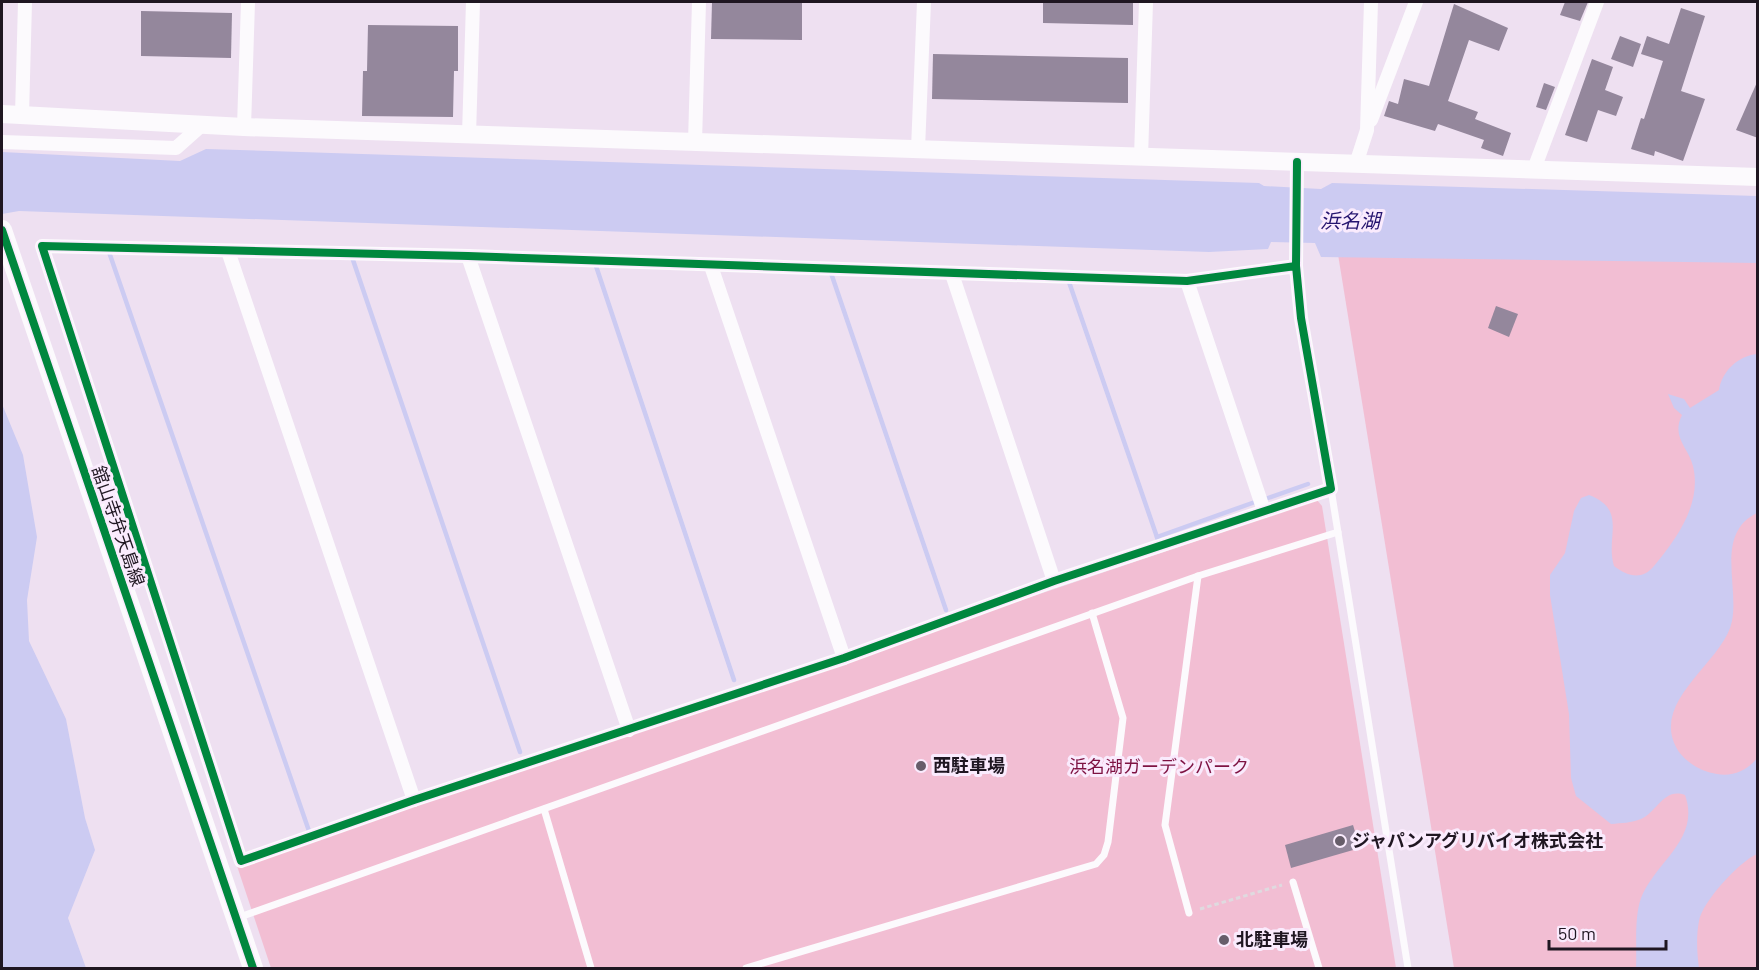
<svg xmlns="http://www.w3.org/2000/svg" width="1759" height="970" font-family="Barlow,'Noto Sans JP',sans-serif">
<style>
.green{fill:#f2bed3}
.water{fill:#cccbf2}
.lines{fill:none;stroke-linecap:round;stroke-linejoin:round}
.stream{stroke:#cccbf2;stroke-width:4.5}
.building{fill:#94879c}
.path{stroke:#dfdadf;stroke-width:3;stroke-dasharray:4.5 3;stroke-linecap:butt}
.service{stroke:#fcfafd;stroke-width:7}
.minor{stroke:#fcfafd;stroke-width:14}
.tertiary{stroke:#fcfafd;stroke-width:18}
.secondary{stroke:#fcfafd;stroke-width:20}
.cycleway-casing{stroke:#faebfd;stroke-width:11}
.cycleway{stroke:#00873e;stroke-width:8}
.poi-dot{fill:#675d6a;stroke:#faebfd;stroke-width:2}
.labels{text-anchor:middle;stroke-width:6;stroke-linejoin:round;paint-order:stroke}
.street-label{font-size:18px;fill:#1f1621;stroke:#faebfd}
.poi-label{font-size:18px;font-weight:bold;fill:#1f1621;stroke:#faebfd;text-anchor:start}
.park-label{font-size:18px;fill:#7e1242;stroke:#faebfd}
.water-label{font-size:20px;font-style:italic;fill:#25146f;stroke:#faebfd}
</style>
<rect width="100%" height="100%" fill="#eee0f1"/>
<!-- green -->
<g class="green">
<polygon points="1335,236 1757,238 1757,968 1454,968"/>
<polygon points="1317,500 1322,506 1396,968 271,968 237,866"/>
</g>
<!-- water -->
<g class="water">
<polygon points="206,149 1259,183 1264,186 1321,189 1332,183 1757,196 1757,263 1321,257 1315,243 1271,242 1268,249 1209,252 19,211 2,214 2,152 180,161"/>
<path d="M1757,354V513C1715,533 1739,586 1732,621C1724,663 1646,702 1679,752C1688,764 1703,772 1717,774C1733,777 1748,770 1757,758V854C1740,861 1702,902 1699,921C1696,936 1697,954 1699,968H1636C1637,947 1634,918 1641,898C1655,862 1701,839 1685,795C1664,787 1657,812 1641,819C1631,823 1622,823 1611,824L1576,796L1571,778L1569,714L1550,595V575L1565,553L1574,511L1581,498L1589,495C1628,510 1605,537 1614,566C1627,576 1642,581 1654,566C1677,538 1702,504 1693,466C1688,447 1671,437 1682,415L1674,408L1668,394L1684,399L1690,408L1719,390C1722,371 1738,356 1757,354Z"/>
<polygon points="2,404 23,455 37,537 27,600 29,641 66,719 85,818 95,850 68,918 86,968 2,968"/>
</g>
<g class="lines">
<!-- stream -->
<g class="stream">
<polyline points="109,252 309,831"/>
<polyline points="353,260 520,752"/>
<polyline points="596,266 734,680"/>
<polyline points="831,273 946,610"/>
<polyline points="1069,282 1158,540"/>
<polyline points="1268,498 1308,484"/>
<polyline points="1157,537 1255,502"/>
</g>
</g>
<!-- building -->
<g class="building">
<polygon points="712,2 802,2 802,40 711,39"/>
<polygon points="1043,2 1133,2 1133,25 1043,23"/>
<polygon points="1565,2 1588,2 1580,21 1560,15"/>
<polygon points="1454,4 1508,28 1499,51 1469,40 1448,101 1478,112 1475,119 1511,133 1503,156 1481,148 1484,140 1438,124 1435,131 1384,116 1389,101 1398,104 1404,79 1429,86"/>
<polygon points="1681,8 1705,16 1681,91 1705,99 1683,161 1655,151 1654,156 1631,149 1641,118 1644,119 1663,61 1641,54 1647,36 1669,44"/>
<polygon points="141,11 232,13 231,58 141,56"/>
<polygon points="368,25 458,26 458,71 454,71 453,117 362,116 363,71 367,71"/>
<polygon points="1620,36 1641,44 1633,67 1611,59"/>
<polygon points="933,54 1128,58 1128,103 932,99"/>
<polygon points="1592,59 1613,67 1605,90 1623,97 1616,116 1598,110 1587,142 1565,135"/>
<polygon points="1758,80 1758,138 1736,130"/>
<polygon points="1544,83 1555,87 1546,110 1536,107"/>
<polygon points="1496,306 1518,314 1509,337 1488,328"/>
<polygon points="1353,825 1360,848 1291,868 1285,845"/>
</g>
<g class="lines">
<!-- path -->
<polyline class="path" points="1200,909 1282,885"/>
<!-- service -->
<g class="service">
<polyline points="1331,489 1408,968"/>
<polyline points="544,809 591,968"/>
<polyline points="1293,882 1319,968"/>
<polyline points="1189,913 1165,825 1198,576"/>
<polyline points="237,918 1198,576 1338,532"/>
<polyline points="746,968 1096,864 1104,855 1108,842 1123,718 1092,613"/>
</g>
<!-- minor -->
<g class="minor">
<polyline points="22,115 25,2"/>
<polyline points="1371,120 1416,2"/>
<polyline points="244,127 248,2"/>
<polyline points="469,135 473,2"/>
<polyline points="2,142 176,148 203,124"/>
<polyline points="695,142 699,2"/>
<polyline points="918,149 924,2"/>
<polyline points="1141,157 1146,2"/>
<polyline points="1356,164 1367,130 1371,2"/>
<polyline points="1534,169 1597,2"/>
<polyline points="228,251 414,800"/>
<polyline points="468,256 629,730"/>
<polyline points="711,266 844,658"/>
<polyline points="1296,266 1187,281 468,256 42,246 241,861 414,800 844,658 1054,581 1331,489 1301,318 1296,266 1297,162"/>
<polyline points="952,274 1054,581"/>
<polyline points="1187,281 1264,511"/>
</g>
<!-- tertiary -->
<polyline class="tertiary" points="2,114 244,127 1758,177"/>
<!-- secondary -->
<polyline class="secondary" points="2,230 253,968"/>
<defs>
<g id="cycleway">
<polyline points="2,230 253,968"/>
<polyline points="1296,266 1187,281 468,256 42,246 241,861 414,800 844,658 1054,581 1331,489 1301,318 1296,266 1297,162"/>
</g>
</defs>
<!-- cycleway casing -->
<use href="#cycleway" class="cycleway-casing"/>
<!-- cycleway -->
<use href="#cycleway" class="cycleway"/>
</g>
<!-- markers -->
<g class="poi-dot">
<circle cx="921" cy="766" r="6"/>
<circle cx="1340" cy="841" r="6"/>
<circle cx="1224" cy="940" r="6"/>
</g>
<g class="labels">
<!-- street labels -->
<g class="street-label">
<text transform="translate(118 526) rotate(71)" y="6">舘山寺弁天島線</text>
</g>
<!-- poi labels -->
<g class="poi-label">
<text x="933" y="772">西駐車場</text>
<text x="1352" y="847">ジャパンアグリバイオ株式会社</text>
<text x="1236" y="946">北駐車場</text>
</g>
<!-- park labels -->
<g class="park-label">
<text x="1159" y="773">浜名湖ガーデンパーク</text>
</g>
<!-- water labels -->
<g class="water-label">
<text x="1350" y="228">浜名湖</text>
</g>
</g>
<!-- border -->
<rect width="1759" height="970" fill="none" stroke="#1f1621" stroke-width="6"/>
<!-- scale -->
<path d="M1549 940v9h117v-9" fill="none" stroke="#1f1621" stroke-width="3"/>
<text x="1558" y="940" font-size="18" fill="#1f1621" stroke="#faebfd" stroke-width="4.5" paint-order="stroke">50 m</text>
</svg>
